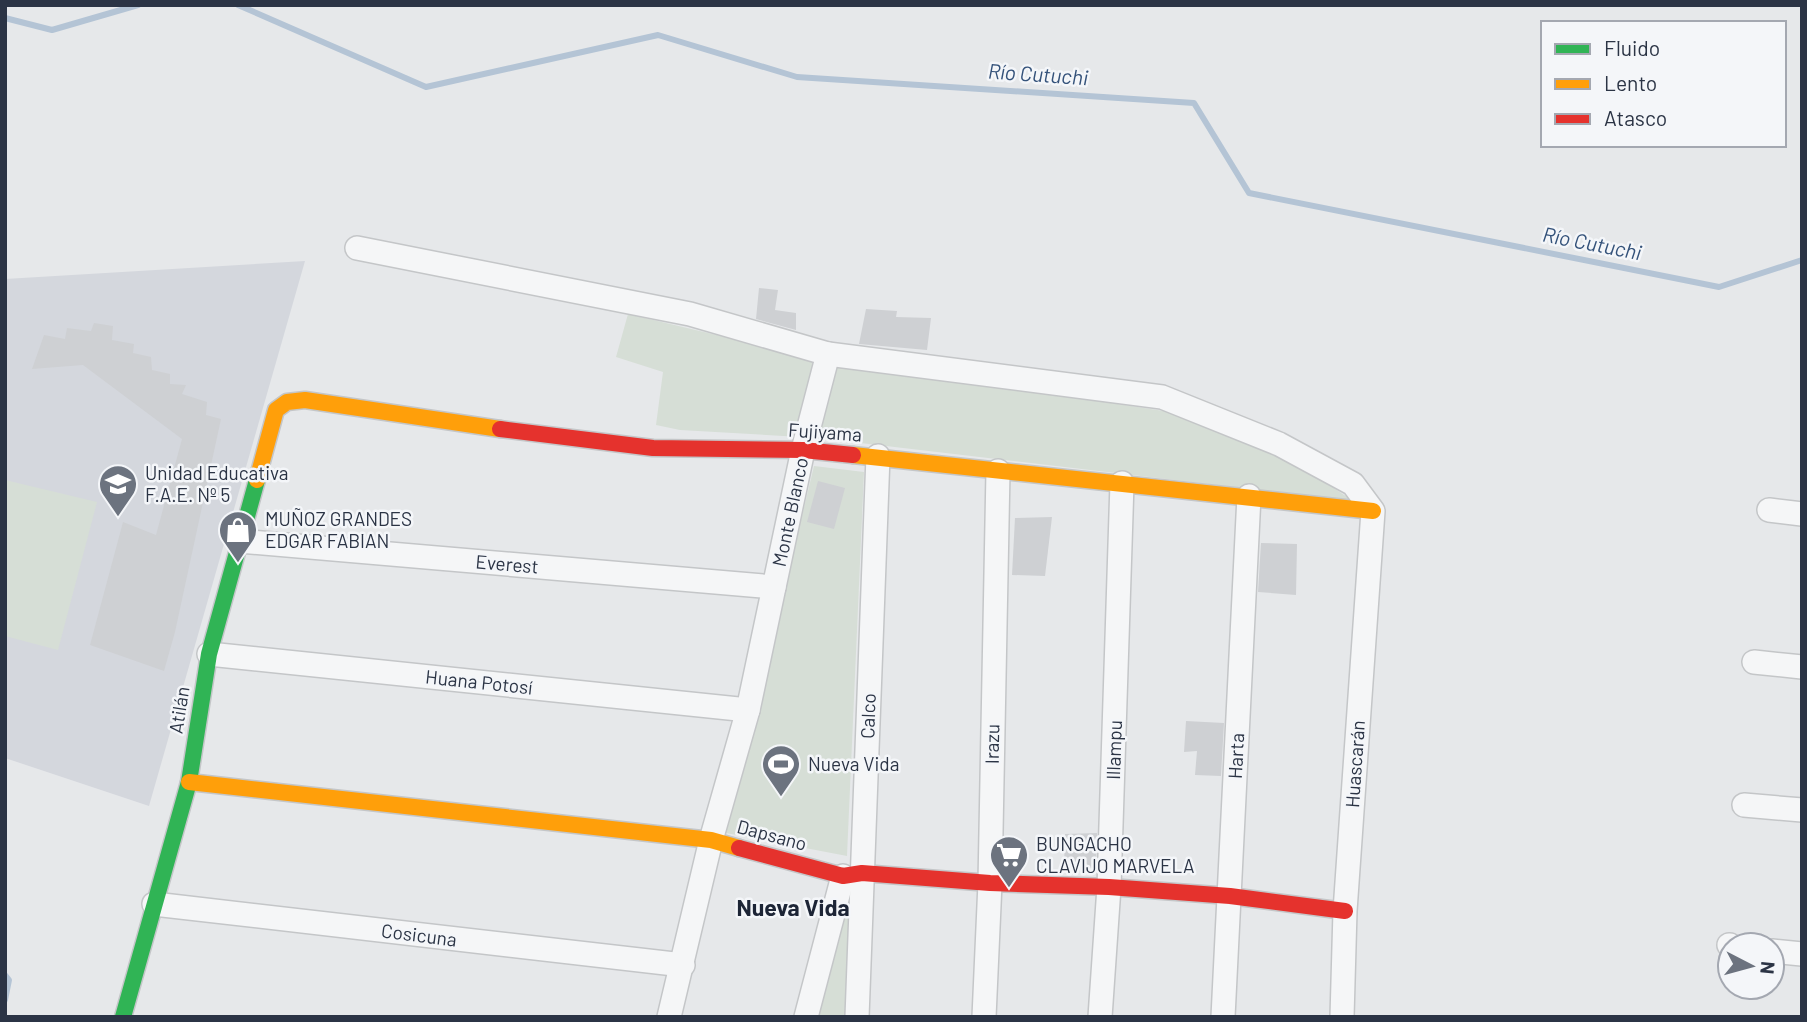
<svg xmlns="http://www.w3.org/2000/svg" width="1807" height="1022" font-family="Barlow,sans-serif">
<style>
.built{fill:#d4d7dd}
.green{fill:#d6ded6}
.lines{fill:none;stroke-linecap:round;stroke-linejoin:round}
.stream{stroke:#b4c4d5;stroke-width:6}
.building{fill:#ced0d3}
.street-casing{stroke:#c4c6c8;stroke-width:26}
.fast-casing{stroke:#c4c6c8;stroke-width:19}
.slow-casing{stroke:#c4c6c8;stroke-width:19}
.jam-casing{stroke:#c4c6c8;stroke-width:19}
.street{stroke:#f5f6f7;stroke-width:23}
.fast{stroke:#30b455;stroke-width:16}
.slow{stroke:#ff9f0a;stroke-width:16}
.jam{stroke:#e5322d;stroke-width:16}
.labels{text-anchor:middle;stroke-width:5;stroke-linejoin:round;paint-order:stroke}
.street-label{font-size:19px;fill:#2b3445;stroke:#f4f6f9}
.poi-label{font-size:19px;fill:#2b3445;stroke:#f4f6f9;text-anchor:start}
.water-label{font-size:21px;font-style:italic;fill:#34527a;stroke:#f4f6f9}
.quarter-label{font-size:23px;font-weight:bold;fill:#1d2536;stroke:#f4f6f9}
</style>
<rect width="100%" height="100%" fill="#e6e8ea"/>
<!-- built -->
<polygon class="built" points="305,261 149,806 5,758 5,279"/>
<!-- green -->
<g class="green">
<polygon points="628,314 810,357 1190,415 1280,452 1353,501 818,438 680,430 656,425 663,372 616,357"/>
<polygon points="814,466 864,472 847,856 726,833"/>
<polygon points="5,480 97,502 58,650 5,636"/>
<polygon points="847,902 854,902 848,1017 817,1017"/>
</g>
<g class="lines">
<!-- stream -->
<g class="stream">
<polyline points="238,5 426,87 658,35 797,77 1194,103 1249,193 1719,287 1802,260"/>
<polyline points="5,18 52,30 138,5"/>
<polyline points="5,975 9,980 5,1000"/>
</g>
</g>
<!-- building -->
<g class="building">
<polygon points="759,288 778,290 775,310 796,313 796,330 756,319"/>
<polygon points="866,309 897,311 896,317 931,318 927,350 859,344"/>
<polygon points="94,323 113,326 112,340 134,344 133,353 151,357 152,370 170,374 170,384 186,385 182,394 207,402 206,415 221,419 175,632 164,671 90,645 123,522 156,535 182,439 83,365 32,369 44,335 65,339 67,328 91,331"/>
<polygon points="818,481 845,488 834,529 807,522"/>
<polygon points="1052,517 1045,576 1012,575 1015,518"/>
<polygon points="1261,543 1297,544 1296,595 1258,592"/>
<polygon points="1186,721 1224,723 1221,776 1195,775 1197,751 1184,752"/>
<polygon points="1097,833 1096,868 1064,867 1065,834"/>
</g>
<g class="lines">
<defs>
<g id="street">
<polyline points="357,248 690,314 828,354 803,450 748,710 711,840 669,1017"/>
<polyline points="828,354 1162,397 1279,444 1353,484 1373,511 1345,911 1342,1017"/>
<polyline points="1769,510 1802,514"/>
<polyline points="239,541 774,587"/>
<polyline points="209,654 748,710"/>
<polyline points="1754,662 1802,667"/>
<polyline points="1744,805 1802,810"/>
<polyline points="154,904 683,965"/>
<polyline points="1729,945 1730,945"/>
<polyline points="1772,951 1802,954"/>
<polyline points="806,1017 843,876"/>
<polyline points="857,1017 878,456"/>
<polyline points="984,1017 990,883 998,471"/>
<polyline points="1100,1017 1109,887 1122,483"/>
<polyline points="1223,1017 1249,496"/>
</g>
<polyline id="fast" points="123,1017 189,782 209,654 257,480"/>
<g id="slow">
<polyline points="853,455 1373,511"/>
<polyline points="257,480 276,410 287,402 305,400 500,429"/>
<polyline points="189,782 711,840 739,848"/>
</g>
<g id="jam">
<polyline points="500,429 653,448 803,450 853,455"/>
<polyline points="739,848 843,876 862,873 990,883 1109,887 1230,896 1345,911"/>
</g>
</defs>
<!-- street casing -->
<use href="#street" class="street-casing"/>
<!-- fast casing -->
<use href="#fast" class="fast-casing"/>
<!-- slow casing -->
<use href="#slow" class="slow-casing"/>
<!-- jam casing -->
<use href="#jam" class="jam-casing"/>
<!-- street -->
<use href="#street" class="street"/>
<!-- fast -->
<use href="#fast" class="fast"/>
<!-- slow -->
<use href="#slow" class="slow"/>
<!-- jam -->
<use href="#jam" class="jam"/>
</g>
<!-- icons -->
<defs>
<symbol id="school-pin" viewBox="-11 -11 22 30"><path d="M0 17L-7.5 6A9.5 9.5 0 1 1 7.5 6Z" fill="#6c737f" stroke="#f4f6f9"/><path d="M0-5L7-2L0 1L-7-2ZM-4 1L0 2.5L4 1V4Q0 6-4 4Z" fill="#fff"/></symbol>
<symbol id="shop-pin" viewBox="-11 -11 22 30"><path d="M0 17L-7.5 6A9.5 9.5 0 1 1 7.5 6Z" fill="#6c737f" stroke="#f4f6f9"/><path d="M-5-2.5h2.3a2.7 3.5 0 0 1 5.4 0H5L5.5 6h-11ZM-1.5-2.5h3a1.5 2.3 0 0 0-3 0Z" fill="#fff"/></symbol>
<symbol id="stadium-pin" viewBox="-11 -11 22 30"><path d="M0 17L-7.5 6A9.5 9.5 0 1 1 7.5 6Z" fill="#6c737f" stroke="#f4f6f9"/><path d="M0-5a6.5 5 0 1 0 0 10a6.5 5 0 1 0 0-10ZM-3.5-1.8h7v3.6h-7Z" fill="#fff"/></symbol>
<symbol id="supermarket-pin" viewBox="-11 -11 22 30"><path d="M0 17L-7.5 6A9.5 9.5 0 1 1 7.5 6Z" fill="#6c737f" stroke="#f4f6f9"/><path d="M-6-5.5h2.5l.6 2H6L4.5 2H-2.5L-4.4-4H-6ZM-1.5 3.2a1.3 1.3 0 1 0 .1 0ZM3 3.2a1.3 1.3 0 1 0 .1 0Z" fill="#fff"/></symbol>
</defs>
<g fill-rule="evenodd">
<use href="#school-pin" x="96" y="462" width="44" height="60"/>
<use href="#shop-pin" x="216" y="508" width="44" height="60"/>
<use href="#stadium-pin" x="759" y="742" width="44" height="60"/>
<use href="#supermarket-pin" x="987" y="833" width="44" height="60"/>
</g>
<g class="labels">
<!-- street labels -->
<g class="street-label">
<text transform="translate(825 432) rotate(4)" y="7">Fujiyama</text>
<text transform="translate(790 512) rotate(-78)" y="7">Monte Blanco</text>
<text transform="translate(507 564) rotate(5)" y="7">Everest</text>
<text transform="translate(479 682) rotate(6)" y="7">Huana Potosí</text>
<text transform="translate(179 710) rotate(-81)" y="7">Atilán</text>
<text transform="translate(868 716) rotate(-88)" y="7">Calco</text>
<text transform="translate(992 744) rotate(-89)" y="7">Irazu</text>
<text transform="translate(1114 750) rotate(-88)" y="7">Illampu</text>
<text transform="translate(1236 756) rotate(-87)" y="7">Harta</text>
<text transform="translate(1355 764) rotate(-86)" y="7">Huascarán</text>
<text transform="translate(772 835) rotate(15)" y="7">Dapsano</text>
<text transform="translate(419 935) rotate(7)" y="7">Cosicuna</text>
</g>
<!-- poi labels -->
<g class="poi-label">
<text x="145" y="480">Unidad Educativa<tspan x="145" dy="22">F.A.E. Nº 5</tspan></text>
<text x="265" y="526">MUÑOZ GRANDES<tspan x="265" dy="22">EDGAR FABIAN</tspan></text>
<text x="808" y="771">Nueva Vida</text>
<text x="1036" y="851">BUNGACHO<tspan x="1036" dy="22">CLAVIJO MARVELA</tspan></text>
</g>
<!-- water labels -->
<g class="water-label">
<text transform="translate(1038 75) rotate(4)" y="7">Río Cutuchi</text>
<text transform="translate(1592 244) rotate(11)" y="7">Río Cutuchi</text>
</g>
<!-- quarter labels -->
<g class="quarter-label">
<text x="793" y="916">Nueva Vida</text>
</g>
</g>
<!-- border -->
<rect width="1807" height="1022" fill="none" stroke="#2b3445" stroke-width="14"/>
<!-- legend -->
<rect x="1541" y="21" width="245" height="126" fill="#f4f6f9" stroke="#a4a8b1" stroke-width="2"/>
<rect x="1555" y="44" width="35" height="10" fill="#30b455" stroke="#a4a8b1" stroke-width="2"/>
<text x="1604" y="56" font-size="21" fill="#2b3445">Fluido</text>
<rect x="1555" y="79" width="35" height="10" fill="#ff9f0a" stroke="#a4a8b1" stroke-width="2"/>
<text x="1604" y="91" font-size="21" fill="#2b3445">Lento</text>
<rect x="1555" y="114" width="35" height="10" fill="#e5322d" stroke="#a4a8b1" stroke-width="2"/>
<text x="1604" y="126" font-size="21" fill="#2b3445">Atasco</text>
<!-- north arrow -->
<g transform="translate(1751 966) rotate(96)"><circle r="33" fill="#f4f6f9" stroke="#a4a8b1" stroke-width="2"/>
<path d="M0-5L12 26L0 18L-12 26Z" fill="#6c737f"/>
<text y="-10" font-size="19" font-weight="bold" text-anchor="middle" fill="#2b3445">N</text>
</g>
</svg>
